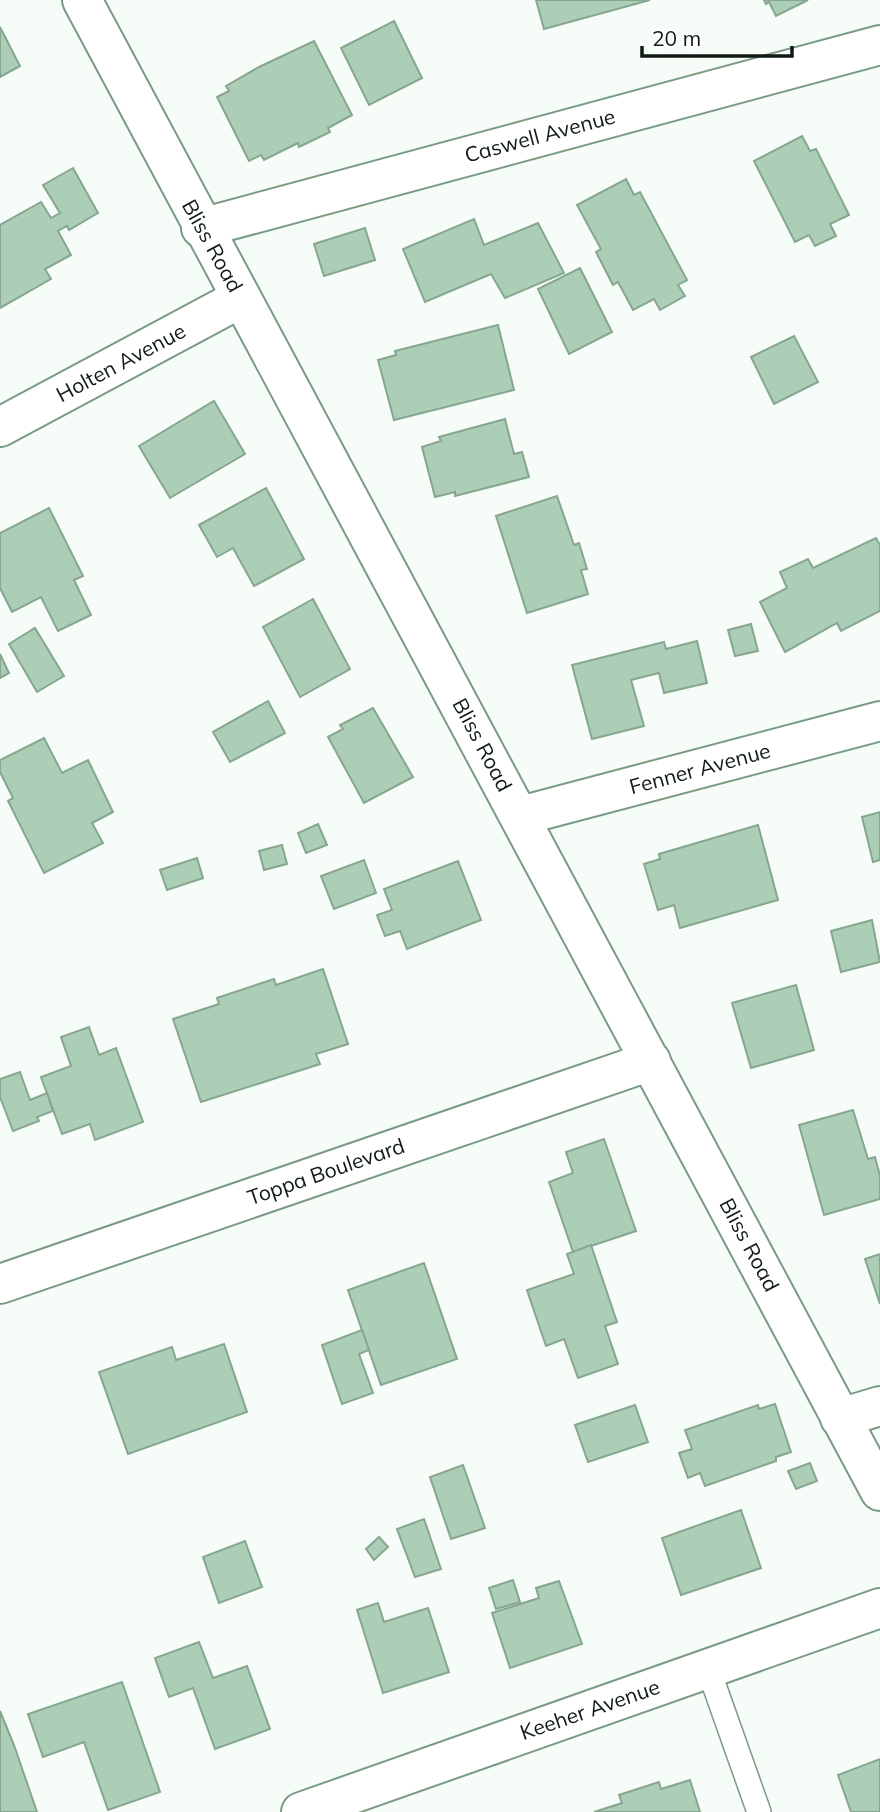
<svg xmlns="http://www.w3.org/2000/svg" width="880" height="1812" font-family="Mulish,sans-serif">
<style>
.building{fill:#acceb6;stroke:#86a690;stroke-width:2}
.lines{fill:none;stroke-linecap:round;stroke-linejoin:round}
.service-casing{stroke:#7b9a84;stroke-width:26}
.minor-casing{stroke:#7b9a84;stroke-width:42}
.tertiary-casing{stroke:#7b9a84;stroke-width:42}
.service{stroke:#fff;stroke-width:23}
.minor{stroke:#fff;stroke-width:38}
.tertiary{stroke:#fff;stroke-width:38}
.labels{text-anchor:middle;stroke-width:5;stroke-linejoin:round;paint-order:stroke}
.street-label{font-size:21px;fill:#0e1a12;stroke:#fff}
</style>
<rect width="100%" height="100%" fill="#f6fdf8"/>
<!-- building -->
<g class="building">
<polygon points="536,0 650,0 544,29"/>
<polygon points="764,0 808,0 776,16 769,2 766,4"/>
<polygon points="394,21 422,78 369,105 341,48"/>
<polygon points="0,27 20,66 0,77"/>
<polygon points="314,41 352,115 328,128 330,132 299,147 298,143 264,160 261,155 249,161 217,97 229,91 226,86 259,67"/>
<polygon points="802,136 810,151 816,149 849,215 830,224 836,236 815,246 809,235 795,242 754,161"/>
<polygon points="73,168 98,213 69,230 67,226 58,231 71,255 45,269 51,279 0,308 0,225 41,202 51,218 60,213 43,185"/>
<polygon points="626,179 634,195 640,192 687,280 678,285 685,296 660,310 654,299 633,310 618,282 613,285 596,252 601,249 577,205"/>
<polygon points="474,219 484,245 538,223 564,273 505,298 491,274 425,302 403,249"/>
<polygon points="365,228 375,260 324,276 314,244"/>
<polygon points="580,268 612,332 569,354 538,289"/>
<polygon points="498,325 514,390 394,420 378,360 396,355 395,351"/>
<polygon points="794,336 818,382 774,404 751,357"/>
<polygon points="214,401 245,454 170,498 139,446"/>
<polygon points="505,419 514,454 522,452 529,477 455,496 455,492 435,497 422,447 441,441 439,437"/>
<polygon points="266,488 304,559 254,586 233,548 217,557 199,525"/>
<polygon points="557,496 574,545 579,543 587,569 581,570 588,594 527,613 496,516"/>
<polygon points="49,508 83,576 74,580 91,615 58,631 41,597 12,612 0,588 0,533"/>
<polygon points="876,538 880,545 880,611 841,631 837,623 785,652 760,602 787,588 780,572 808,559 813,568"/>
<polygon points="313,599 350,669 300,697 263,627"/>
<polygon points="751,624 758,651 735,656 728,630"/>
<polygon points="35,628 64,676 37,692 9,644"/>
<polygon points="697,641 707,683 664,693 659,673 631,680 644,726 592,739 572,665 664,642 666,649"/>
<polygon points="0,654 9,673 0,678"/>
<polygon points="268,701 285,733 230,762 213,732"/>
<polygon points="373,708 413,777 364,803 328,737 343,729 340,725"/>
<polygon points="44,738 62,773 88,760 113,812 92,823 103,843 44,873 8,801 13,798 0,772 0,760"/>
<polygon points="880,812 880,860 873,862 862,817"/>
<polygon points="318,824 327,845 306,853 298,833"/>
<polygon points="758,825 778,900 680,928 674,905 658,910 644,864 660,859 659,854"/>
<polygon points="282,845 287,864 264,870 259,851"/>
<polygon points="197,858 203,878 167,890 160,870"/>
<polygon points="364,860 376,893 334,909 321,876"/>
<polygon points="458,861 481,920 407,949 400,931 385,936 377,915 392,910 384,889"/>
<polygon points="872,920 880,962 841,972 831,931"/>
<polygon points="323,969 348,1044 316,1054 320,1064 201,1102 173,1019 219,1004 217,998 274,979 276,985"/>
<polygon points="796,985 814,1050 751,1068 732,1003"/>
<polygon points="89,1027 99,1055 116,1048 143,1122 95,1140 90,1124 62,1134 41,1077 71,1066 61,1037"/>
<polygon points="20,1072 30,1100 47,1093 53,1111 37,1117 39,1121 13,1131 0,1097 0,1079"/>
<polygon points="853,1110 868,1159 875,1157 880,1176 880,1199 824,1215 799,1125"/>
<polygon points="604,1139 636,1231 573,1252 549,1182 573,1173 566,1152"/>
<polygon points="591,1245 617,1322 605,1326 618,1364 578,1378 564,1339 546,1346 527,1290 574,1274 567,1254"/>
<polygon points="880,1254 880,1304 865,1259"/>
<polygon points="424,1263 457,1359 381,1385 348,1290"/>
<polygon points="362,1330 369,1350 359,1354 373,1393 342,1404 322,1345"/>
<polygon points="224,1344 247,1412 128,1454 99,1372 172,1347 176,1360"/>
<polygon points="775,1404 791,1452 776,1457 776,1461 705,1486 700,1473 688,1478 679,1453 692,1449 685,1430 758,1405 759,1409"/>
<polygon points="635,1405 648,1442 588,1462 575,1425"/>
<polygon points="810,1463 817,1481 796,1489 788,1471"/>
<polygon points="463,1465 485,1528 451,1539 430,1477"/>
<polygon points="741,1510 761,1568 681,1595 662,1538"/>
<polygon points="424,1519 441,1569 415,1577 397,1529"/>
<polygon points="379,1537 388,1547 374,1560 366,1549"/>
<polygon points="245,1541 262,1587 219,1603 203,1557"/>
<polygon points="513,1580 520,1602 496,1609 489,1588"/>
<polygon points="559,1581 582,1644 510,1668 492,1613 539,1598 536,1588"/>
<polygon points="378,1603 384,1622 428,1608 449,1672 383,1693 357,1610"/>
<polygon points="199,1642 213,1678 247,1666 270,1729 215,1749 193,1688 169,1697 155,1658"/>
<polygon points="122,1682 160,1792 108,1810 84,1742 43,1757 28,1714"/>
<polygon points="0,1711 14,1745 37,1812 0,1812"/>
<polygon points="880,1759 880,1812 851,1812 838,1775"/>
<polygon points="690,1780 700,1812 594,1812 622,1803 619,1795 659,1782 661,1789"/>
</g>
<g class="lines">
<defs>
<polyline id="service" points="708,1668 759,1812"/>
<g id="minor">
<polyline points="201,228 880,45"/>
<polyline points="0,427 241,298"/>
<polyline points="520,816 880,721"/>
<polyline points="0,1284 651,1061"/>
<polyline points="840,1418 880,1406"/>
<polyline points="301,1812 880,1608"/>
</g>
<polyline id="tertiary" points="82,0 880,1491"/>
</defs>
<!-- service casing -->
<use href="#service" class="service-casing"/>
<!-- minor casing -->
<use href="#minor" class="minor-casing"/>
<!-- tertiary casing -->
<use href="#tertiary" class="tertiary-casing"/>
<!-- service -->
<use href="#service" class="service"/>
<!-- minor -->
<use href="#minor" class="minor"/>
<!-- tertiary -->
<use href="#tertiary" class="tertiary"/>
</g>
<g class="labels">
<!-- street labels -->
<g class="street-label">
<text transform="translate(540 136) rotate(-15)" y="7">Caswell Avenue</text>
<text transform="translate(212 246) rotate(61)" y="7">Bliss Road</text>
<text transform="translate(121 363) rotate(-28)" y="7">Holten Avenue</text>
<text transform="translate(482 745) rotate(62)" y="7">Bliss Road</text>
<text transform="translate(700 769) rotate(-15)" y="7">Fenner Avenue</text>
<text transform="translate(326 1172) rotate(-19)" y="7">Toppa Boulevard</text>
<text transform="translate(749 1245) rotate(62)" y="7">Bliss Road</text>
<text transform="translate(590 1710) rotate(-19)" y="7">Keeher Avenue</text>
</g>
</g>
<!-- scale -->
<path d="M642 46v10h150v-10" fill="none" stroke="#0e1a12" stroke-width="3.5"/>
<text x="652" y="46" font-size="21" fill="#0e1a12" stroke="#ffffff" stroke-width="5" paint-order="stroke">20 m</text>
</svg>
